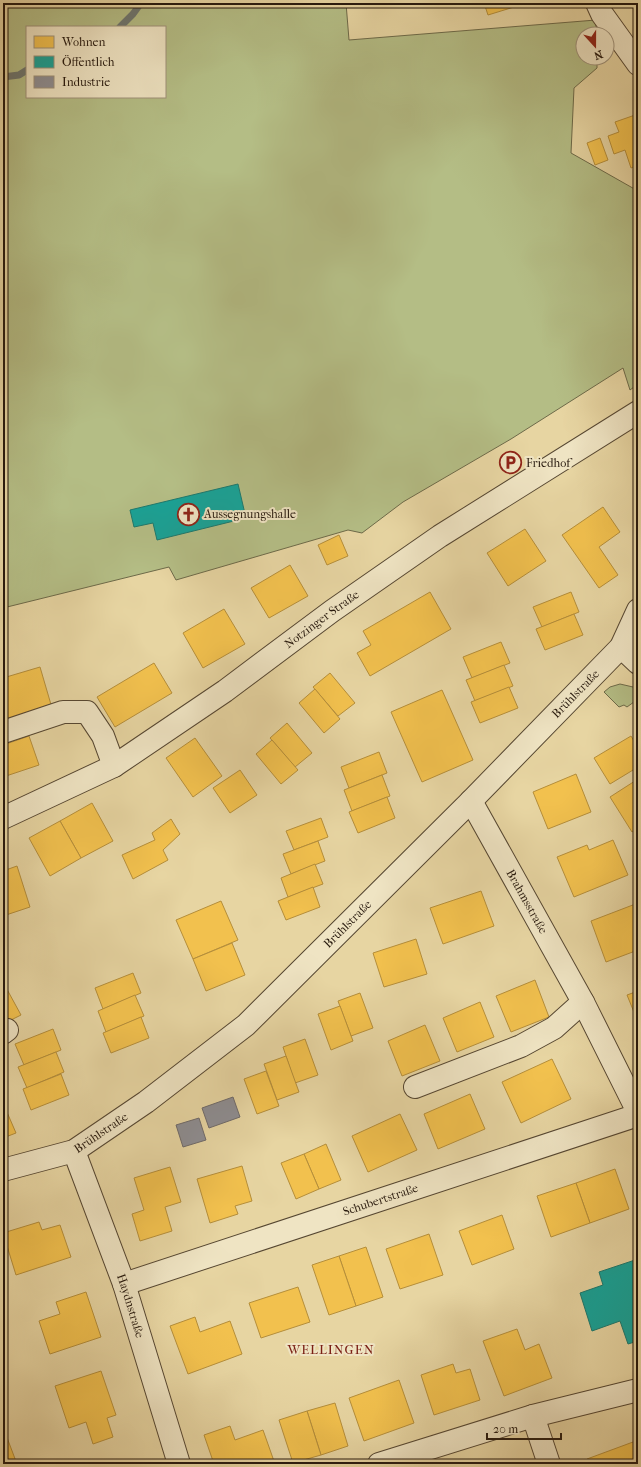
<svg xmlns="http://www.w3.org/2000/svg" width="641" height="1467" font-family="'IM FELL French Canon',serif">
<style>
.green{fill:#b4bd85;stroke:#6d6a49;fill-rule:evenodd}
.homes{fill:#f2c14e;stroke:#b58e3a}
.public{fill:#17a398;stroke:#1c796e}
.industry{fill:#8d8d92;stroke:#6e6a6a}
.lines{fill:none;stroke-linecap:round;stroke-linejoin:round}
.stream{stroke:#6d7670;stroke-width:7}
.minor-casing{stroke:#564732;stroke-width:24}
.minor{stroke:#efe4c3;stroke-width:22}
.labels{text-anchor:middle;stroke-width:4;stroke-linejoin:round;paint-order:stroke}
.poi-label{font-size:12px;fill:#26180d;stroke:#efe4c3;text-anchor:start}
.street-label{font-size:12px;fill:#26180d;stroke:#efe4c3}
.neighbourhood-label{font-size:13px;letter-spacing:1px;fill:#7a1f14;stroke:#efe4c3}
</style>
<rect width="100%" height="100%" fill="#e7d5a2"/>
<filter id="stains"><feTurbulence type="fractalNoise" baseFrequency=".005" numOctaves="4"/><feColorMatrix values="0 0 0 0 .2 0 0 0 0 .09 0 0 0 0 .02 0 0 0 .5 -.17"/></filter>
<radialGradient id="worn" r=".72"><stop offset=".6" stop-color="#630" stop-opacity="0"/><stop offset="1" stop-color="#630" stop-opacity=".3"/></radialGradient>
<!-- green -->
<g class="green">
<path d="M3,3H346L349,40L596,20V34H583V58H597V68L574,88L571,153L638,191V384L630,390L623,368L511,439L403,502L362,533L348,530L176,580L169,567L3,608ZM27,27H165V97H27Z"/>
<polygon points="620,684 633,687 638,692 638,699 627,707 624,705 619,707 604,692 610,687"/>
</g>
<!-- homes -->
<g class="homes">
<polygon points="484,3 527,3 488,15"/>
<polygon points="638,114 638,165 631,168 625,150 614,154 608,136 619,132 615,122"/>
<polygon points="600,138 608,160 595,165 587,143"/>
<polygon points="603,507 620,532 599,547 618,575 599,588 562,535"/>
<polygon points="525,529 546,561 508,586 487,553"/>
<polygon points="339,535 348,556 327,565 318,545"/>
<polygon points="290,565 308,596 269,618 251,588"/>
<polygon points="430,592 451,629 370,676 357,653 371,645 363,631"/>
<polygon points="571,592 579,612 542,627 533,607"/>
<polygon points="224,609 245,644 203,668 183,633"/>
<polygon points="574,614 583,635 545,650 536,629"/>
<polygon points="501,642 510,663 472,678 463,657"/>
<polygon points="154,663 172,693 115,727 97,697"/>
<polygon points="504,665 513,686 475,701 466,680"/>
<polygon points="40,667 52,708 3,722 3,678"/>
<polygon points="330,673 355,703 338,716 313,687"/>
<polygon points="509,687 518,708 480,723 471,702"/>
<polygon points="315,689 340,719 324,733 299,703"/>
<polygon points="442,690 473,760 422,782 391,712"/>
<polygon points="287,723 312,753 295,767 270,738"/>
<polygon points="29,736 39,765 3,777 3,745"/>
<polygon points="631,736 638,748 638,767 610,784 594,758"/>
<polygon points="195,738 222,776 193,797 166,758"/>
<polygon points="272,740 298,770 281,784 256,754"/>
<polygon points="379,752 387,773 349,788 341,767"/>
<polygon points="240,770 257,795 230,813 213,788"/>
<polygon points="576,774 591,812 548,829 533,792"/>
<polygon points="382,775 390,796 352,811 344,790"/>
<polygon points="638,779 638,828 632,832 610,797"/>
<polygon points="387,797 395,818 358,833 349,812"/>
<polygon points="92,803 113,841 81,858 60,821"/>
<polygon points="321,818 328,837 294,850 286,831"/>
<polygon points="171,819 180,834 163,850 168,860 133,879 122,855 155,840 152,833"/>
<polygon points="60,821 81,858 50,876 29,838"/>
<polygon points="613,840 628,875 574,897 557,857 587,845 589,850"/>
<polygon points="318,841 325,861 291,874 283,854"/>
<polygon points="315,864 323,884 288,897 281,878"/>
<polygon points="17,866 30,907 3,916 3,871"/>
<polygon points="313,887 320,907 286,920 278,901"/>
<polygon points="481,891 494,926 443,944 430,908"/>
<polygon points="221,901 238,940 193,959 176,920"/>
<polygon points="638,903 638,950 606,962 591,921"/>
<polygon points="416,939 427,974 384,987 373,953"/>
<polygon points="232,943 245,975 206,991 193,959"/>
<polygon points="133,973 141,993 103,1009 95,988"/>
<polygon points="535,980 549,1017 511,1032 496,996"/>
<polygon points="3,982 21,1015 3,1024"/>
<polygon points="638,991 638,1022 627,995"/>
<polygon points="360,993 373,1028 351,1036 338,1001"/>
<polygon points="135,995 144,1016 106,1032 98,1011"/>
<polygon points="480,1002 494,1037 457,1052 443,1018"/>
<polygon points="340,1006 353,1041 331,1050 318,1014"/>
<polygon points="141,1017 149,1038 111,1053 103,1033"/>
<polygon points="425,1025 440,1061 402,1076 388,1041"/>
<polygon points="53,1029 61,1050 24,1065 15,1044"/>
<polygon points="305,1039 318,1075 295,1083 283,1047"/>
<polygon points="56,1052 64,1072 27,1088 18,1067"/>
<polygon points="286,1056 299,1092 277,1100 264,1064"/>
<polygon points="552,1059 571,1099 521,1123 502,1082"/>
<polygon points="266,1071 279,1106 257,1114 244,1079"/>
<polygon points="61,1074 69,1095 31,1110 23,1089"/>
<polygon points="470,1094 485,1129 438,1149 424,1114"/>
<polygon points="3,1103 16,1133 3,1138"/>
<polygon points="400,1114 417,1150 368,1172 352,1136"/>
<polygon points="326,1144 341,1180 319,1189 304,1154"/>
<polygon points="304,1154 319,1189 296,1199 281,1163"/>
<polygon points="242,1166 252,1201 235,1206 238,1214 210,1223 197,1179"/>
<polygon points="170,1167 181,1202 165,1207 172,1231 140,1241 132,1214 144,1210 134,1178"/>
<polygon points="615,1169 629,1209 590,1223 576,1183"/>
<polygon points="576,1183 590,1223 551,1237 537,1196"/>
<polygon points="502,1215 514,1249 472,1265 459,1231"/>
<polygon points="39,1222 42,1230 60,1225 71,1257 16,1275 3,1233"/>
<polygon points="429,1234 443,1275 400,1289 386,1249"/>
<polygon points="366,1247 383,1297 356,1306 339,1256"/>
<polygon points="339,1256 356,1306 329,1315 312,1265"/>
<polygon points="298,1287 310,1322 261,1338 249,1303"/>
<polygon points="86,1292 101,1337 50,1354 39,1321 60,1314 56,1302"/>
<polygon points="195,1317 200,1332 230,1321 242,1354 188,1374 170,1326"/>
<polygon points="517,1329 525,1350 539,1344 552,1378 504,1396 483,1341"/>
<polygon points="453,1364 456,1373 470,1369 480,1400 434,1415 421,1375"/>
<polygon points="101,1371 116,1415 107,1418 113,1437 93,1444 86,1422 69,1428 55,1386"/>
<polygon points="399,1380 414,1423 364,1441 349,1398"/>
<polygon points="335,1403 348,1446 321,1455 307,1411"/>
<polygon points="307,1411 321,1455 293,1463 279,1420"/>
<polygon points="230,1426 235,1440 263,1430 275,1464 214,1464 204,1435"/>
<polygon points="3,1427 17,1464 3,1464"/>
<polygon points="633,1442 638,1456 638,1464 589,1464 587,1459"/>
</g>
<!-- public -->
<g class="public">
<polygon points="238,484 246,518 157,540 153,523 134,527 130,510"/>
<polygon points="638,1259 638,1341 628,1344 620,1321 592,1331 580,1293 603,1285 599,1272"/>
</g>
<!-- industry -->
<g class="industry">
<polygon points="233,1097 240,1117 209,1128 202,1108"/>
<polygon points="199,1118 206,1140 183,1147 176,1125"/>
</g>
<g class="lines">
<!-- stream -->
<g class="stream">
<polyline points="120,27 133,14 141,3"/>
<polyline points="3,77 19,75 27,70"/>
</g>
<defs>
<g id="minor">
<polyline points="597,3 602,14 638,64"/>
<polyline points="621,647 638,663"/>
<polyline points="3,732 63,712 87,712 103,736 114,766"/>
<path id="s1" d="M471,801L583,1002L638,1112"/>
<path id="s2" d="M3,818L114,766L225,691L332,611L440,536L638,412"/>
<polyline points="3,1033 7,1030"/>
<polyline points="415,1087 521,1046 554,1028 583,1002"/>
<path id="s3" d="M74,1151L124,1284L179,1464"/>
<path id="s4" d="M3,1170L74,1151L146,1102L246,1025L471,801L621,647L638,610"/>
<path id="s5" d="M124,1284L638,1115"/>
<polyline points="533,1416 549,1464"/>
<polyline points="379,1464 533,1416 638,1390"/>
</g>
</defs>
<!-- minor casing -->
<use href="#minor" class="minor-casing"/>
<!-- minor -->
<use href="#minor" class="minor"/>
</g>
<!-- icons -->
<defs>
<symbol id="parking-ring" viewBox="-11 -11 22 22"><circle r="9.5" fill="#efe4c3" stroke="#8f2418" stroke-width="1.5"/><path d="M-3.5-5.5H1a3.5 3.5 0 0 1 0 7H-1V5.5H-3.5ZM-1-3.4V-.6H.8a1.4 1.4 0 0 0 0-2.8Z" fill="#8f2418"/></symbol>
<symbol id="church-ring" viewBox="-11 -11 22 22"><circle r="9.5" fill="#efe4c3" stroke="#8f2418" stroke-width="1.5"/><path d="M-1.2-6h2.4v3.5h3.3v2.4h-3.3V6h-2.4V-.1h-3.3v-2.4h3.3Z" fill="#8f2418"/></symbol>
</defs>
<g fill-rule="evenodd">
<use href="#parking-ring" x="498" y="450" width="25" height="25"/>
<use href="#church-ring" x="176" y="502" width="25" height="25"/>
</g>
<g class="labels">
<!-- poi labels -->
<g class="poi-label">
<text x="526" y="467">Friedhof</text>
<text x="204" y="518">Aussegnungshalle</text>
</g>
<!-- street labels -->
<g class="street-label">
<text dy="4" stroke="none"><textPath href="#s2" startOffset="377">Notzinger Straße</textPath></text>
<text dy="4" stroke="none"><textPath href="#s4" startOffset="754">Brühlstraße</textPath></text>
<text dy="4" stroke="none"><textPath href="#s1" startOffset="115">Brahmsstraße</textPath></text>
<text dy="4" stroke="none"><textPath href="#s4" startOffset="430">Brühlstraße</textPath></text>
<text dy="4" stroke="none"><textPath href="#s4" startOffset="106">Brühlstraße</textPath></text>
<text dy="4" stroke="none"><textPath href="#s5" startOffset="270">Schubertstraße</textPath></text>
<text dy="4" stroke="none"><textPath href="#s3" startOffset="165">Haydnstraße</textPath></text>
</g>
<!-- neighbourhood labels -->
<g class="neighbourhood-label">
<text x="331" y="1354">WELLINGEN</text>
</g>
</g>
<!-- margin -->
<rect width="641" height="1467" fill="none" stroke="#e7d5a2" stroke-width="16"/>
<rect x="4" y="4" width="633" height="1459" fill="none" stroke="#26180d" stroke-width="2"/>
<rect x="8" y="8" width="625" height="1451" fill="none" stroke="#26180d"/>
<!-- legend -->
<rect x="26" y="26" width="140" height="72" fill="#efe4c3" stroke="#9f927a"/>
<rect x="34" y="36" width="20" height="12" fill="#f2c14e" stroke="#9f927a"/>
<text x="62" y="46" font-size="12" fill="#26180d">Wohnen</text>
<rect x="34" y="56" width="20" height="12" fill="#17a398" stroke="#9f927a"/>
<text x="62" y="66" font-size="12" fill="#26180d">Öffentlich</text>
<rect x="34" y="76" width="20" height="12" fill="#8d8d92" stroke="#9f927a"/>
<text x="62" y="86" font-size="12" fill="#26180d">Industrie</text>
<!-- north arrow -->
<g transform="translate(595 46) rotate(159)"><circle r="19" fill="#efe4c3" stroke="#9f927a"/>
<path d="M0-3L7 15L0 10L-7 15Z" fill="#8f2418"/>
<text y="-6" font-size="11" font-weight="bold" text-anchor="middle" fill="#26180d">N</text>
</g>
<!-- scale -->
<path d="M487 1433v6h74v-6" fill="none" stroke="#26180d" stroke-width="2"/>
<text x="493" y="1433" font-size="12" fill="#26180d" stroke="#efe4c3" stroke-width="3" paint-order="stroke">20 m</text>
<rect width="100%" height="100%" filter="url(#stains)"/>
<rect width="100%" height="100%" fill="url(#worn)"/>
</svg>
